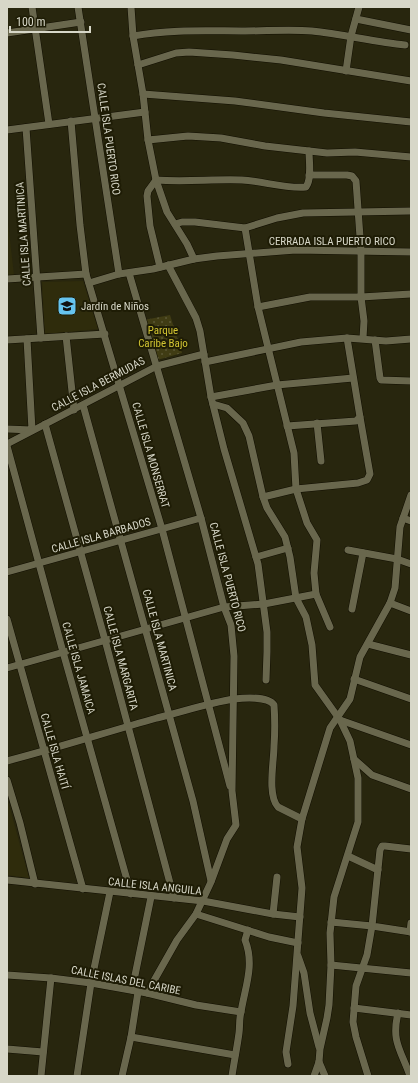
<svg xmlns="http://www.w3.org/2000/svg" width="418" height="1083" font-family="'Roboto Condensed',sans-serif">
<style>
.built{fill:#2f2c0c}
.park{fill:url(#park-dots)}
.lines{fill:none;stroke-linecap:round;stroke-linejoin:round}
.minor-casing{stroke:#110e00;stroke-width:8}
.minor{stroke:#69674d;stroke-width:7}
.labels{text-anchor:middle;stroke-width:4;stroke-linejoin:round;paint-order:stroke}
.street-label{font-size:11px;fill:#d7d7c8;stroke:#1e1c05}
.poi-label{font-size:11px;fill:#d7d7c8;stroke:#1e1c05;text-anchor:start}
.park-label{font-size:11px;fill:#d2c432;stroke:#1e1c05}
</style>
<defs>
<pattern id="park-dots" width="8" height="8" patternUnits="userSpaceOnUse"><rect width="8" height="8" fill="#403c14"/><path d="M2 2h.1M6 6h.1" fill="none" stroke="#5b5735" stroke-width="1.8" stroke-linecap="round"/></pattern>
</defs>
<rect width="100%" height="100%" fill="#28260e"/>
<!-- built -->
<g class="built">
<polygon points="7,214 14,275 7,275"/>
<polygon points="83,281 98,329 45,334 42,282"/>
<polygon points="7,798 29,878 7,875"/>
</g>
<!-- park -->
<polygon class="park" points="170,315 182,353 157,360 144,320"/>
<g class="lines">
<defs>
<g id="minor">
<polyline points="32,7 49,124"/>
<polyline points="78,7 119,274"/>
<polyline points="131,7 133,36 143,94 148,140 156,180 167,212 187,244 194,259"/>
<polyline points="356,19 411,30"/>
<polyline points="7,33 81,22"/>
<path d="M133,36C170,29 207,31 245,31C267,31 290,29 312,31C343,34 374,42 405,45"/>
<polyline points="138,65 176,53 189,52 233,55 281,60 411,81"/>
<polyline points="346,71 351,36 359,7"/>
<polyline points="143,94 235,101 324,113 411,122"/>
<polyline points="71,121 80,225 86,274 162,529 230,786"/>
<polyline points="26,128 41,338"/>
<polyline points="7,130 145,112"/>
<polyline points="148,140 188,136 221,138 265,146 327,153 355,152 411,157"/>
<polyline points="309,175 347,175 352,176 356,181 361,251 361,297 364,321 363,338"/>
<path d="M156,180C185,182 214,179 242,180C263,181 285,189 306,187C312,179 309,161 309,151"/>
<polyline points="156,180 148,191 147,196 150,226 160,267"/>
<polyline points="175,224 182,222 195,222 245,228 277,218 303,213 411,211"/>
<polyline points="245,228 258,307 294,453 296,489 307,523 317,540 314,573 316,594 330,627"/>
<polyline points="168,265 196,318 200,331 211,397 224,449 258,564 267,632 267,652 266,680"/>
<polyline points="129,273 201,518 224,607 231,625 234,656 232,791 236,825 227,839 211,882 196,914 177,940 147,993"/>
<polyline points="7,279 86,274"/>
<polyline points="89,283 119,274 153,269 194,259 217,256 296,250 411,252"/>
<polyline points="258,307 310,297 361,297 411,294"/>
<polyline points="66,336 74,410"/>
<polyline points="7,340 105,334"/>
<polyline points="375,340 380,378 381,380 411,381"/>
<polyline points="205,362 301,342 347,338 386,341 411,339"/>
<polyline points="211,397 277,385 353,378"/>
<polyline points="213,404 227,408 243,423 249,436 263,497 267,508 285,537 290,557 296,598 306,617 312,645 315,685 340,720 350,741 358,778 358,822 334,897 330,933 331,965 329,1005 327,1018 320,1049 319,1062 314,1076"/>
<polyline points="83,405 193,801 211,881"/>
<polyline points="317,423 321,461"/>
<polyline points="45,424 105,640 174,898"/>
<polyline points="287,426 356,421 360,417 347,338"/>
<polyline points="7,429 32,430 27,339"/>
<polyline points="7,444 157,366 204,354"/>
<polyline points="7,446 63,652 131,894"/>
<polyline points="263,497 296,489 358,483 367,480 370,474 360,417"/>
<polyline points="403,518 411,521"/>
<polyline points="348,550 397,559 411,564"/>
<polyline points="256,557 288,548"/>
<polyline points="7,572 201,518"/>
<polyline points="390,603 411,611"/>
<polyline points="352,609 363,553"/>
<polyline points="7,619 83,889"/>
<polyline points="368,644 411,655"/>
<polyline points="7,668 224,607 264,604 316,594"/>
<polyline points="354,679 411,699"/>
<polyline points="340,720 411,745"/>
<polyline points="354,759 372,775 411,789"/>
<path d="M7,761C57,748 107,732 157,718C182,712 208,703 234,699C243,698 268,696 274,705C275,719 275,732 274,746C274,761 267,795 278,807L302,819L297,847L302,888L293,1006L286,1052L288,1064"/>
<polyline points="7,780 20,823 35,884"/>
<polyline points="302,819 330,728 350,699 360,657 390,603 395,588 400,527 411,495"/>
<polyline points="411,849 385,846 382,846 380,850 372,926 411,932"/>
<polyline points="348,856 378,870"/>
<polyline points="7,880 203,901 273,914 300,917"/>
<polyline points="196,914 269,937 298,943"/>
<polyline points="273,914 277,877"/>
<polyline points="331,922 372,926 367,955 356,986 353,1022 356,1037 368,1076"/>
<polyline points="410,932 411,923"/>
<polyline points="298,956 304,973 310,1013 319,1047"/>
<polyline points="331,965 411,973"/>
<polyline points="7,975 51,978 91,983 147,993 196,1005 241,1012"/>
<polyline points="132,990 151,897"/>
<polyline points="354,1008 411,1015"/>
<path d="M398,1013C391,1042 401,1050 410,1076"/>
<polyline points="131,1037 235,1055"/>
<polyline points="7,1049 43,1052"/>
<polyline points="319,1062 325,1076"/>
<polyline points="41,1076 51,978"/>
<polyline points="77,1076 91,983 110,892"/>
<polyline points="122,1076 131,1037 138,992"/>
<path d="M232,1076C234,1062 237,1048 239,1033C240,1026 239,1019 241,1012C245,987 255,965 245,940L248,930"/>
</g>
</defs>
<!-- minor casing -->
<use href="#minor" class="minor-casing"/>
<!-- minor -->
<use href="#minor" class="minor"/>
</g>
<!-- icons -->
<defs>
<symbol id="school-square" viewBox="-11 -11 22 22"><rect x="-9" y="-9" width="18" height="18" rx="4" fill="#66c4ef" stroke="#1e1c05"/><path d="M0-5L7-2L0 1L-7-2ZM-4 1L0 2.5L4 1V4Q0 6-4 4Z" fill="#111"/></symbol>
</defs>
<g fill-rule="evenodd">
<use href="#school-square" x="56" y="295" width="22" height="22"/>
</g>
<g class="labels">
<!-- street labels -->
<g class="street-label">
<text transform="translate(109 139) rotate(82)" y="4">CALLE ISLA PUERTO RICO</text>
<text transform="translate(23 234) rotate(-94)" y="4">CALLE ISLA MARTINICA</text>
<text x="332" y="245">CERRADA ISLA PUERTO RICO</text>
<text transform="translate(98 384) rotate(-28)" y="4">CALLE ISLA BERMUDAS</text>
<text transform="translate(151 455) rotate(74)" y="4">CALLE ISLA MONSERRAT</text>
<text transform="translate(101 535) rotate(-16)" y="4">CALLE ISLA BARBADOS</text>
<text transform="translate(228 577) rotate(75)" y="4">CALLE ISLA PUERTO RICO</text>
<text transform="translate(160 640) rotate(75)" y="4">CALLE ISLA MARTINICA</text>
<text transform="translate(121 658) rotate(75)" y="4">CALLE ISLA MARGARITA</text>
<text transform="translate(79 668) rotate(74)" y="4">CALLE ISLA JAMAICA</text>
<text transform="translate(55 751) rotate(74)" y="4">CALLE ISLA HAITÍ</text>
<text transform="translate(155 886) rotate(6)" y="4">CALLE ISLA ANGUILA</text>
<text transform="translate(126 980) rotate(11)" y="4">CALLE ISLAS DEL CARIBE</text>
</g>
<!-- poi labels -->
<g class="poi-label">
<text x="81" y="310">Jardín de Niños</text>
</g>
<!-- park labels -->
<g class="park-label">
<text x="163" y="334">Parque<tspan x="163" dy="13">Caribe Bajo</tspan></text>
</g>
</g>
<!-- border -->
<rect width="418" height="1083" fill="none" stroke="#d7d7c8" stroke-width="16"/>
<!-- scale -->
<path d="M10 26v6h80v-6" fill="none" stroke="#d7d7c8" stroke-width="2"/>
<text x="16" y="26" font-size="12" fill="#d7d7c8" stroke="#1e1c05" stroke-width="3" paint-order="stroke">100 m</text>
</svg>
